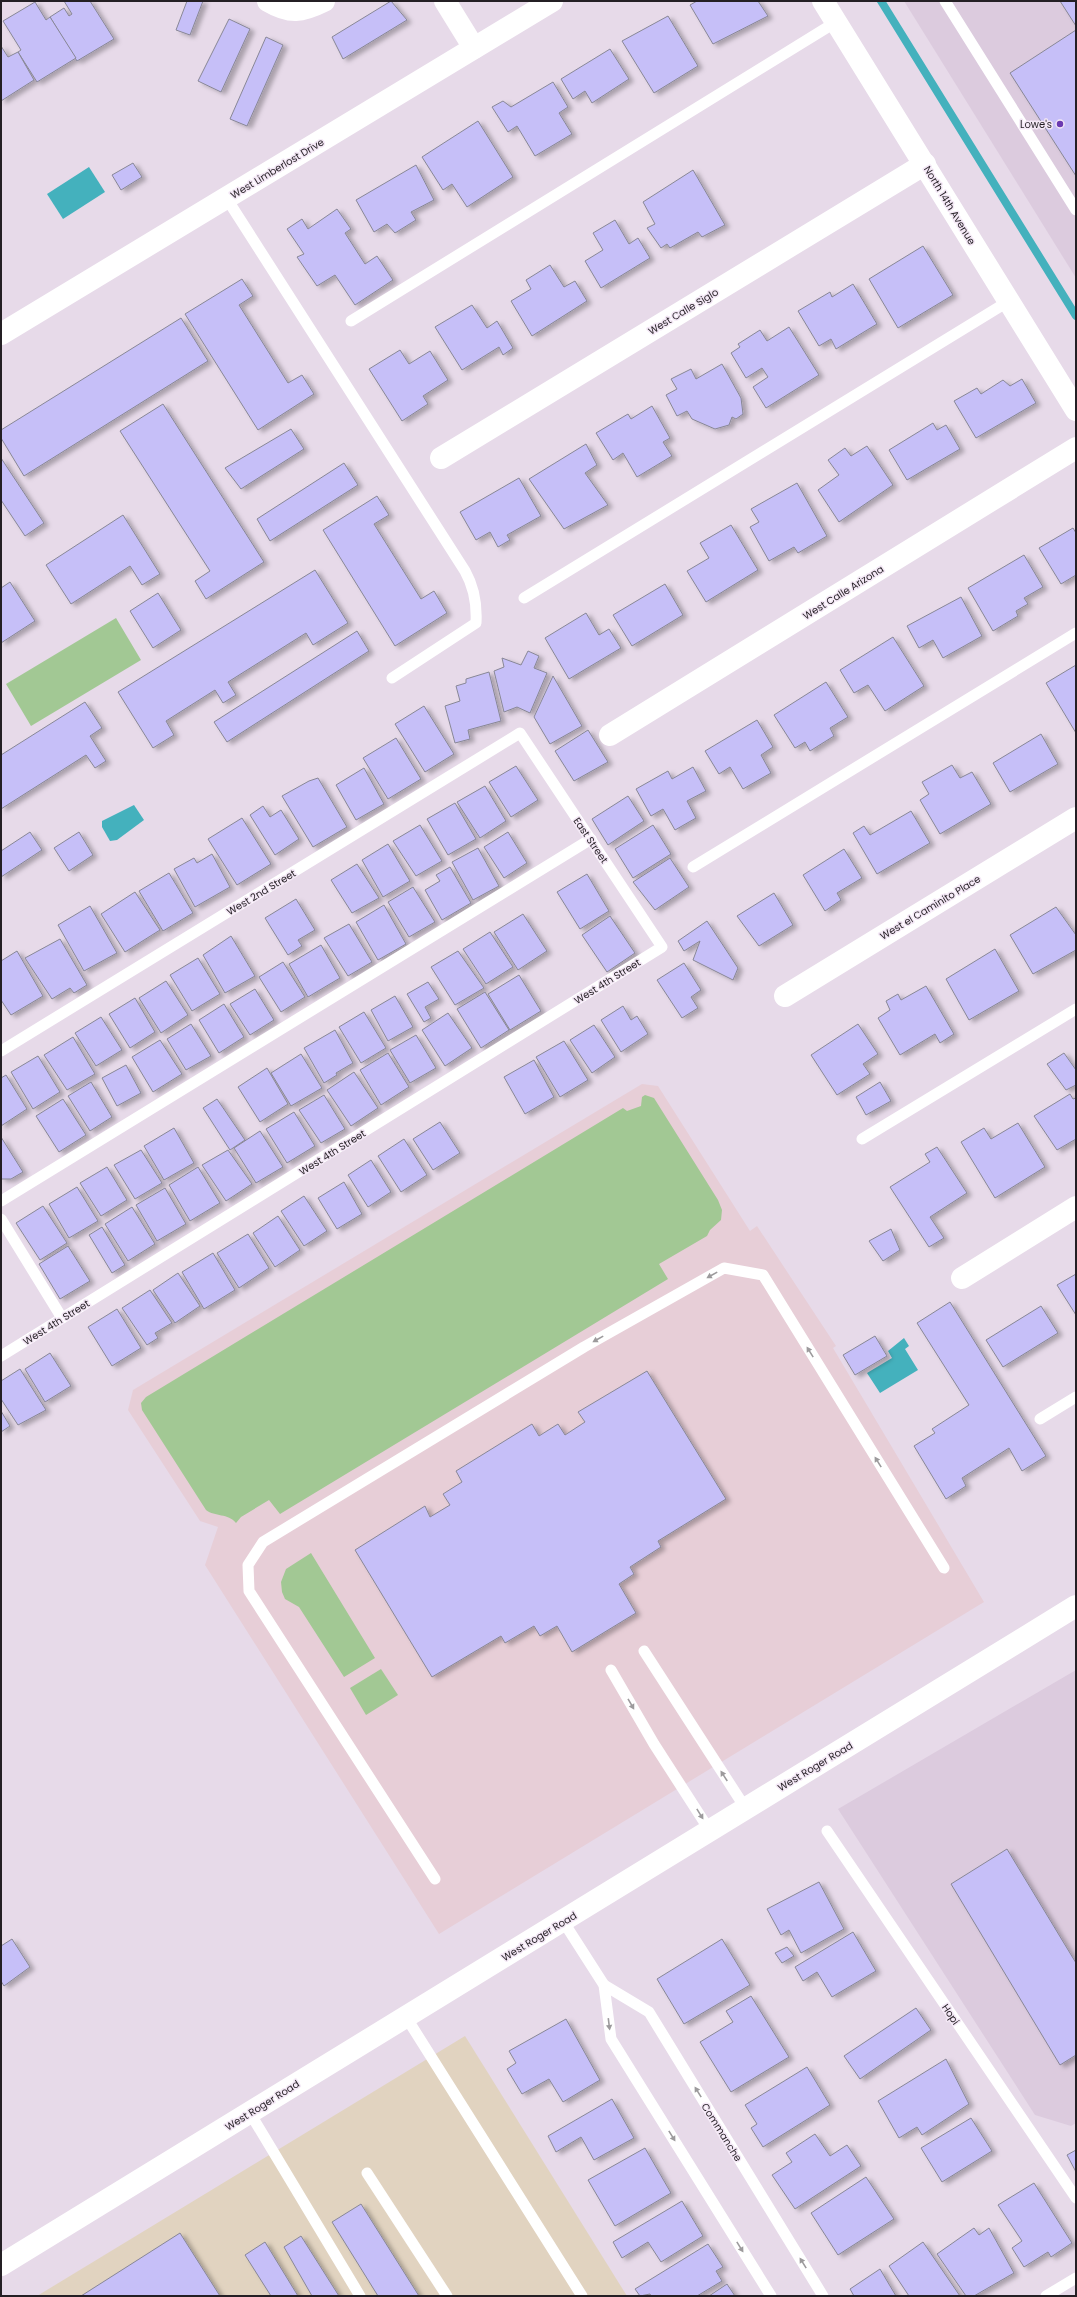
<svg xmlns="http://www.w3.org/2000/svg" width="1077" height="2297" font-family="Poppins,sans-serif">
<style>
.built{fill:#dccbde}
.industrial{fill:#e1d3c0}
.education{fill:#e7ced7}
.green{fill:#a2c894}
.water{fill:#44b1bd}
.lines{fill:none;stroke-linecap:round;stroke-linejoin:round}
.stream{stroke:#44b1bd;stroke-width:8}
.building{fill:#c6bff8;stroke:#888796;filter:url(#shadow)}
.lane{stroke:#fff;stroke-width:11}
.street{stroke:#fff;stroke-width:22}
.secondary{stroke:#fff;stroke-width:22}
.oneway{fill:#9c9a9c}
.poi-dot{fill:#6b39b1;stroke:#f4e8f6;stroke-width:1.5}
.labels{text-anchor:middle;stroke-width:3;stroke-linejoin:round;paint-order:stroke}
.poi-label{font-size:10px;fill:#241f24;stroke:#f4e8f6;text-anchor:end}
.street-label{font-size:10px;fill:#241f24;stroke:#f4e8f6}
</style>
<defs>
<filter id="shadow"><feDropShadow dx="4.5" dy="2.5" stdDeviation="2" flood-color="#0004"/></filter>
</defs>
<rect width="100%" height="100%" fill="#e7dae9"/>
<!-- built -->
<g class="built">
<polygon points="904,1 1076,1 1076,278"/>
<polygon points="1076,1670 1076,2123 1071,2126 1035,2115 838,1809"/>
</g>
<!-- industrial -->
<polygon class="industrial" points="465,2036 627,2296 37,2296"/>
<!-- education -->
<polygon class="education" points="642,1084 658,1086 750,1231 757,1226 836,1346 833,1348 984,1602 439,1934 205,1565 218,1527 200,1521 128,1410 133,1390"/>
<!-- green -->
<g class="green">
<polygon points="116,618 141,660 31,726 6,684"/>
<path d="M645,1095L654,1098L718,1200L722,1210L721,1220L710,1230L707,1236L659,1264L668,1279L280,1514L269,1500L241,1517L236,1523C228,1513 215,1517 206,1510L142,1410L141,1403L146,1397L623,1108L627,1111L641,1106L642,1097Z"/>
<polygon points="311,1553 375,1658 344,1677 299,1607 285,1599 282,1592 281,1582 286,1569"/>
<polygon points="381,1669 398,1695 366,1715 350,1688"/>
</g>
<!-- water -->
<g class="water">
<polygon points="89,167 105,192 63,219 47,194"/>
<polygon points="134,805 144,820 117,840 110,841 102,827 102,821"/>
<polygon points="904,1338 909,1346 905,1349 918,1370 880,1393 867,1373 892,1358 888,1351"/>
</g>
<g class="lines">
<!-- stream -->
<polyline class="stream" points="881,1 1076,316"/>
</g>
<!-- building -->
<g class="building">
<polygon points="64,1 90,1 114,39 77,61 50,17 64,8 69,16 72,14"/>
<polygon points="187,1 203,1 190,35 176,30"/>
<polygon points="391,1 407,20 343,59 332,37"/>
<polygon points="697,1 758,1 768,16 713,44 690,5"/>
<polygon points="1060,1 1076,1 1076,26"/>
<polygon points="35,2 46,20 50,17 76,58 37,82 18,52 21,50 3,21"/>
<polygon points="668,16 698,66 654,93 622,41"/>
<polygon points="229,19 250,29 221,92 198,81"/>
<polygon points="1076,30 1076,176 1010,73"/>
<polygon points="266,37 283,45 247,126 230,119"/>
<polygon points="1,46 8,57 18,52 34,80 1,101"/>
<polygon points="610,49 629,79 592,103 585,91 573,99 561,79"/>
<polygon points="553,82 568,107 559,113 572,134 535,156 517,126 508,132 492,107 503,101 511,107"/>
<polygon points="478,121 513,177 467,207 452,184 443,190 422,157"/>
<polygon points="133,163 142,177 121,190 112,175"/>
<polygon points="416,165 434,200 411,212 416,220 395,233 387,224 374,232 356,200"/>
<polygon points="693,170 725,225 702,237 698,232 670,248 667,244 661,248 647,228 655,224 643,202"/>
<polygon points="337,209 351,229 345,233 365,264 377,256 393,280 355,305 335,275 317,286 297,257 304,254 287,229 302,219 308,229"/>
<polygon points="615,220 629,244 638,238 650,258 601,288 585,261 603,250 593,233"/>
<polygon points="923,246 953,295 898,328 869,279"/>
<polygon points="550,265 564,287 575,281 587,301 532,336 511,301 531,289 526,280"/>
<polygon points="242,279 253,296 239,305 288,383 302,375 314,394 258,430 185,314"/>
<polygon points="853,284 877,324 836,349 831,339 819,346 798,311 830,292 832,297"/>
<polygon points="472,305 487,328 497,321 513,348 503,355 499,347 462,370 435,327"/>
<polygon points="181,318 208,361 24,476 1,438 1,430"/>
<polygon points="789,327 819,375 766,408 753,387 768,377 762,368 746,378 731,353 740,347 738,344 760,330 767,341"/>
<polygon points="400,350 409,364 430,351 448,380 423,396 428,404 402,421 369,369"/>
<polygon points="722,364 741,398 743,414 736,419 732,417 729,425 715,429 692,419 687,411 677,416 666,395 677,389 671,379 691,369 696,379"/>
<polygon points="1022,379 1036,403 976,438 954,401 977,388 981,394 1003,380 1010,386"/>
<polygon points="163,404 264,562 206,599 195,581 210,571 120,431"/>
<polygon points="652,406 670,438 663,442 672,456 637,477 623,453 613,460 596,433 628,414 631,419"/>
<polygon points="933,423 937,430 946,425 960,449 907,480 889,450"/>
<polygon points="291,429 304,449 241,489 225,468"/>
<polygon points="586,444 597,465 585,473 608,505 564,529 529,479"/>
<polygon points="867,446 893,485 839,522 818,490 839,475 828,460 845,448 851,456"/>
<polygon points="1,458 44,523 25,536 1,500"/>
<polygon points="344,463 358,485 270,541 257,519"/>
<polygon points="519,478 541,516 507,535 510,540 498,547 490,532 476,540 460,512"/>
<polygon points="797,483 827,536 798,553 794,547 769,561 750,527 759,522 751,509"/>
<polygon points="377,496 389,515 374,524 421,599 434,591 447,613 395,646 323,530"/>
<polygon points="123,515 160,574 142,585 130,566 71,604 46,565"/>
<polygon points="731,525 758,570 706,602 687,571 709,558 700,543"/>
<polygon points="1073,528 1076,533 1076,575 1061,584 1039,548"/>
<polygon points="1024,555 1043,587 1024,598 1028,604 1016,611 1018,616 993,631 968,588"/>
<polygon points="315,570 348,623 313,645 306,633 228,682 236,695 223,703 215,690 166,721 174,735 153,748 118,692"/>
<polygon points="10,582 35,621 1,643 1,588"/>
<polygon points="665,584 683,615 632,646 613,615"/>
<polygon points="158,593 181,630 153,648 130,611"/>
<polygon points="961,597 982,636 943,658 933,640 919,648 907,626"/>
<polygon points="586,613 599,635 609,629 621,648 569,679 545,638"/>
<polygon points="357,631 369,651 227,742 214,722"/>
<polygon points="893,637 924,686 885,711 868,685 854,693 840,670"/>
<polygon points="528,651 539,656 534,668 547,673 530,713 517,707 504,712 494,671 504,667 502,658 521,665"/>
<polygon points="1076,665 1076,733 1046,683"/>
<polygon points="489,672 501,721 468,730 470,739 455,743 445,706 460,701 456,686 466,683 466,679"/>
<polygon points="553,676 582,726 550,744 534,717"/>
<polygon points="826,682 848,717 830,728 834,736 810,751 805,742 795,748 774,715"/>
<polygon points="85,702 102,728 90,736 106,761 95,768 86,755 1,809 1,755"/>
<polygon points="424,706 454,754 425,772 395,724"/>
<polygon points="757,720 773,747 761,755 771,773 743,789 730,767 719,774 705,751"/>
<polygon points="588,730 608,762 574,781 555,751"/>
<polygon points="1041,734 1058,764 1010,792 993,763"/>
<polygon points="396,738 421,779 388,799 363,758"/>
<polygon points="952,765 960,778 972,772 991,804 940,834 920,800 929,794 922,782"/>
<polygon points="516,766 538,800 511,817 489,782"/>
<polygon points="693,767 706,791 687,801 696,818 675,830 663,809 651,816 636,789 668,771 672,779"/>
<polygon points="364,768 384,804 356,820 336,785"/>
<polygon points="318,778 347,827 313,847 282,796 309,781"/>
<polygon points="485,786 506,821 480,838 457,802"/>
<polygon points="628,796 644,821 608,845 592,819"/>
<polygon points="455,803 476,839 448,855 427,819"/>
<polygon points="263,806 270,817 281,810 299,839 275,855 250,815"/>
<polygon points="911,811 930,843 877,874 853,833 864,826 870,835"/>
<polygon points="242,818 271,864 237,885 208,839"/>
<polygon points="420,825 442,861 416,876 393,841"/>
<polygon points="653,825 671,854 633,878 615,849"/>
<polygon points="30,832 42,850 1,877 1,851"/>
<polygon points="79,832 93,855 69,871 54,848"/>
<polygon points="508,832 527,863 504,878 484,847"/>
<polygon points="388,844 410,881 383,897 362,860"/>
<polygon points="478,848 499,886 473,900 452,862"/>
<polygon points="844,849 862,878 837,893 841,900 825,911 803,875"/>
<polygon points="212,854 230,887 195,907 174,869 194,858 197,863"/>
<polygon points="670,858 689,887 655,910 633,882"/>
<polygon points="357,864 379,898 352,913 331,880"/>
<polygon points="450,867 471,903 442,920 425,890 440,881 436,875"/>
<polygon points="169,873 193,913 163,931 139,891"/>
<polygon points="587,874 609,911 580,929 557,892"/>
<polygon points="413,887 435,922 409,937 388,902"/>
<polygon points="135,892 160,930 125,952 101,914"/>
<polygon points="774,893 793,925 759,946 737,916"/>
<polygon points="296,899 315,930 298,940 302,946 288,955 265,918"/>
<polygon points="384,905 406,944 378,960 356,922"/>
<polygon points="90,906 117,953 84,971 58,925"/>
<polygon points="1056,907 1076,935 1076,950 1033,974 1010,935"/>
<polygon points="523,914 547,951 518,970 494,932"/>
<polygon points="610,916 635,953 607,972 582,935"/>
<polygon points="707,921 738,968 733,980 693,960 700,941 684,951 678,941"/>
<polygon points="349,924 372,962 348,976 324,938"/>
<polygon points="490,932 513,967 486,984 463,949"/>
<polygon points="231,936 255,976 225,993 203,955"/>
<polygon points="60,939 87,985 74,993 70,988 52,999 25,958"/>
<polygon points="321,945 340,978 308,997 289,964"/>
<polygon points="995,949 1019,991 969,1020 946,979"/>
<polygon points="17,951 43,996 11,1015 1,1000 1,961"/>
<polygon points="458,951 484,988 455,1005 431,967"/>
<polygon points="198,958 220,994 192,1011 170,975"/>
<polygon points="283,962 305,997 281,1012 259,977"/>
<polygon points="684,963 701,990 691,997 698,1008 682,1018 657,980"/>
<polygon points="519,975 541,1011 510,1030 488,994"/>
<polygon points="166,981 188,1015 161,1033 139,998"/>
<polygon points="428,982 439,999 425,1007 431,1018 424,1022 407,994"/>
<polygon points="926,986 954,1034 940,1043 935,1034 900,1055 878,1018 890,1010 886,1001 898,994 901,1000"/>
<polygon points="255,989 274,1020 250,1035 230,1004"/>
<polygon points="485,992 509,1030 481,1048 457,1009"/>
<polygon points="395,996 413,1027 388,1041 371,1010"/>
<polygon points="135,998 155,1032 130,1048 109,1014"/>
<polygon points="224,1004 244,1037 219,1053 199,1020"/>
<polygon points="623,1006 631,1020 637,1016 648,1034 621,1052 601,1020"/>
<polygon points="364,1012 386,1048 361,1063 339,1027"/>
<polygon points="448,1013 472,1048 445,1066 422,1030"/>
<polygon points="101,1017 122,1050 96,1066 75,1033"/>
<polygon points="191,1024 211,1056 186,1070 167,1039"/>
<polygon points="858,1024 878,1054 863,1064 870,1074 837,1095 811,1055"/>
<polygon points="594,1025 615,1057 592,1073 570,1040"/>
<polygon points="335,1030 353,1063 336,1073 337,1075 324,1083 304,1048"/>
<polygon points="416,1035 436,1068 410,1083 390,1050"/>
<polygon points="73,1037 95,1074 67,1090 44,1055"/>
<polygon points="160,1040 182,1074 153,1092 132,1057"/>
<polygon points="564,1041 588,1080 560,1097 536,1057"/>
<polygon points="388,1053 409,1087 381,1105 360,1070"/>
<polygon points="1064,1053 1076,1070 1076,1085 1066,1090 1047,1064"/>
<polygon points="301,1054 322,1088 291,1106 271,1073"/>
<polygon points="38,1056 60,1092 33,1109 11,1072"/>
<polygon points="534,1060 554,1097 525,1114 504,1077"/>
<polygon points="126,1065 141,1093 117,1106 102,1078"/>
<polygon points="267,1068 288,1104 260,1122 238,1087"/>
<polygon points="354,1072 378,1108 351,1126 327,1090"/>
<polygon points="6,1075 27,1109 1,1126 1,1078"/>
<polygon points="91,1082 112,1117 90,1131 68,1096"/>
<polygon points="880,1082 891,1101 866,1115 856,1097"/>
<polygon points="1070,1094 1073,1099 1076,1098 1076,1139 1057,1150 1034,1116"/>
<polygon points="324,1095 345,1129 321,1143 299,1110"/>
<polygon points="63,1099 86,1135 59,1152 36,1116"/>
<polygon points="217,1099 245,1140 230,1150 203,1108"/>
<polygon points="294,1112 315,1146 287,1163 266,1129"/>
<polygon points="440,1122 460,1153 433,1170 413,1139"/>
<polygon points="1018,1123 1045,1167 995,1198 961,1142 984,1128 991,1139"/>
<polygon points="174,1128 194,1163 164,1180 144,1146"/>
<polygon points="260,1131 283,1167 256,1183 234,1148"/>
<polygon points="1,1137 23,1172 11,1179 1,1179"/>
<polygon points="404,1139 427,1175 401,1192 378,1156"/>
<polygon points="937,1147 967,1193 930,1217 944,1238 929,1247 890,1187 930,1162 925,1154"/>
<polygon points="141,1150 162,1183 135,1199 114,1165"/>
<polygon points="228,1150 252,1184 226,1201 202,1165"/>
<polygon points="371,1160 391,1192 368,1207 348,1175"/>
<polygon points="107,1167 127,1200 101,1216 80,1183"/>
<polygon points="198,1167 220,1203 190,1221 169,1185"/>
<polygon points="344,1182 362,1214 337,1229 318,1198"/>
<polygon points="77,1187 98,1221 69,1238 49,1204"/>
<polygon points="165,1188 186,1224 157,1241 136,1205"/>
<polygon points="304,1196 327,1231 304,1246 281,1211"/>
<polygon points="43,1206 67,1243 40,1260 16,1223"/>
<polygon points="132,1207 155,1244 128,1261 105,1224"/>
<polygon points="278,1216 300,1250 275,1267 253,1233"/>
<polygon points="102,1227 125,1265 112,1273 89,1235"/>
<polygon points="891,1229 900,1250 883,1261 869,1241"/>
<polygon points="248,1234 269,1268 239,1288 217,1253"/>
<polygon points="68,1246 90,1281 60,1299 39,1264"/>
<polygon points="213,1253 235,1290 204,1309 182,1272"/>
<polygon points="178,1273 200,1306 175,1323 153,1290"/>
<polygon points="1076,1274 1076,1315 1057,1285"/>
<polygon points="150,1290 172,1323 155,1333 158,1338 147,1345 122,1308"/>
<polygon points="950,1302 1046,1456 1022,1471 1009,1448 962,1478 966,1486 946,1499 914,1446 935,1433 932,1429 969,1405 917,1323"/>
<polygon points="1041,1306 1058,1333 1003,1367 986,1340"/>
<polygon points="117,1309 141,1348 112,1366 88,1327"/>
<polygon points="875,1336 887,1356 855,1375 843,1355"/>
<polygon points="50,1353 71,1386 45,1402 25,1369"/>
<polygon points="20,1369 46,1410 18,1425 1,1399 1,1381"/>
<polygon points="647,1371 726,1499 658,1541 661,1547 630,1567 634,1574 619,1584 636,1613 572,1652 557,1626 540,1636 534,1626 505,1643 501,1636 432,1677 355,1550 425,1506 430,1517 450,1505 443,1494 462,1482 456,1471 532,1424 539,1436 558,1424 565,1435 585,1422 578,1412"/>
<polygon points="1,1411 10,1426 1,1432"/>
<polygon points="1007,1849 1076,1963 1076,2055 1060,2065 951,1884"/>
<polygon points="819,1882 844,1929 801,1953 789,1930 781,1935 767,1909"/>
<polygon points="853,1932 876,1971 832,1997 817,1972 803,1981 795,1967"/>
<polygon points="12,1939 30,1967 4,1986 1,1981 1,1946"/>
<polygon points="722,1939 750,1985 684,2024 657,1979"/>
<polygon points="787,1947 794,1956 782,1963 775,1953"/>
<polygon points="751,1996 789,2057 731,2092 700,2042 733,2022 726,2011"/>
<polygon points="916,2008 931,2030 860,2079 844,2056"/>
<polygon points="566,2019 600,2080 563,2102 549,2079 522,2094 507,2069 516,2063 509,2051"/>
<polygon points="946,2059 969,2104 922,2135 917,2127 899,2138 878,2101"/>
<polygon points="807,2067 830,2105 763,2147 751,2128 757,2124 745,2105"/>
<polygon points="612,2099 634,2138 594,2160 581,2137 556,2152 548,2136"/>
<polygon points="971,2118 992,2151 942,2182 921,2148"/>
<polygon points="815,2134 830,2156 847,2145 861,2166 795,2209 772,2175 792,2162 786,2153"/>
<polygon points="645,2148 671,2193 615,2226 588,2180"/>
<polygon points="1076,2150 1076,2172 1067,2155"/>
<polygon points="866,2177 894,2219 838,2255 811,2213"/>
<polygon points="1034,2183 1072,2243 1051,2257 1048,2252 1024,2267 1012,2248 1022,2241 998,2205"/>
<polygon points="682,2201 703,2236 661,2262 648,2242 622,2258 613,2242"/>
<polygon points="361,2204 419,2296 378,2296 332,2222"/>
<polygon points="974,2228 979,2235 989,2228 1014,2273 974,2296 966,2296 937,2254"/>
<polygon points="180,2233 220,2296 81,2296"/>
<polygon points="301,2236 339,2296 312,2296 284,2247"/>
<polygon points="265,2242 298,2296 271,2296 245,2255"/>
<polygon points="923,2242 960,2296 909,2296 889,2266"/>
<polygon points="708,2244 723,2267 716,2271 722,2281 697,2296 651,2296 650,2294 640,2296 635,2289"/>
<polygon points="880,2269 896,2296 854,2296 850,2289"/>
<polygon points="727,2284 735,2296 709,2296"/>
</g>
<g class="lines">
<!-- lane -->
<g class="lane">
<polyline points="945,1 1076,210"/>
<path d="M227,199L465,571C474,587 477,605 476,623L392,678"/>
<polyline points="351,321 836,22"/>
<polyline points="524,598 1009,301"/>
<polyline points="693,867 1076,633"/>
<polyline points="1,1051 520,733 662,947 1,1356"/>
<polyline points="862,1139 1076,1009"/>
<polyline points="1,1201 591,839"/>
<polyline points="1,1219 62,1318"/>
<polyline points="1040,1419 1076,1397"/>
<polyline points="644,1651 746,1809"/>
<polyline points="611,1670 654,1744 710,1831"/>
<polyline points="827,1831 1076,2198"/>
<polyline points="435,1879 249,1591 248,1565 263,1542 584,1347 724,1268 763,1275 944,1568"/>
<polyline points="563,1921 604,1985 611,2039 771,2296"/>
<polyline points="604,1985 649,2012 823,2296"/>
<polyline points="406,2017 582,2296"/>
<polyline points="250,2113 360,2296"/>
<polyline points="367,2173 447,2296"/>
<polyline points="1046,2296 1076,2278"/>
</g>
<!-- street -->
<g class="street">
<path d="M268,1C290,14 302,12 324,1"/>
<polyline points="445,1 474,48"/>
<polyline points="823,1 1076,410"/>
<polyline points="441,458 925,164"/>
<polyline points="610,735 1076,448"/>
<polyline points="785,996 1076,818"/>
<polyline points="962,1278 1076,1207"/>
</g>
<!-- secondary -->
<g class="secondary">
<polyline points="1,334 552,1"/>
<polyline points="1,2265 1076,1606"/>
</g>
</g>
<!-- one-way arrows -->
<defs><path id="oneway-solid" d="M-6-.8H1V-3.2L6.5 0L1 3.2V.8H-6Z"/></defs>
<g class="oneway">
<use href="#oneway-solid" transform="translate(712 1275) rotate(151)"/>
<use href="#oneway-solid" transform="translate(598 1339) rotate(151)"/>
<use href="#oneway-solid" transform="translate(810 1352) rotate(-122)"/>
<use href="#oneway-solid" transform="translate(878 1462) rotate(-122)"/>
<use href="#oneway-solid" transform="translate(631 1704) rotate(60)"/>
<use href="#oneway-solid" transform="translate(724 1776) rotate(-123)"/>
<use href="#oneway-solid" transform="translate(700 1814) rotate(58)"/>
<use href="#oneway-solid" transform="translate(609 2024) rotate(83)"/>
<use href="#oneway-solid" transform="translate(698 2092) rotate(-122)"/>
<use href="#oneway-solid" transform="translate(672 2136) rotate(58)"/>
<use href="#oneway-solid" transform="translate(740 2247) rotate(58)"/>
<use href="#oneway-solid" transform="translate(803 2263) rotate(-122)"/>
</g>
<!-- markers -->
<circle class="poi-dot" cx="1060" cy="124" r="4"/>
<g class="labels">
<!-- poi labels -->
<g class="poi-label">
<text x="1052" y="128">Lowe's</text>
</g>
<!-- street labels -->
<g class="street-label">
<text transform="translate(277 168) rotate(-31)" y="4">West Limberlost Drive</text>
<text transform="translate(950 205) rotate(59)" y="4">North 14th Avenue</text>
<text transform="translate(683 311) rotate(-31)" y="4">West Calle Siglo</text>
<text transform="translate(843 592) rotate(-32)" y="4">West Calle Arizona</text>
<text transform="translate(591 840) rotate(56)" y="4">East Street</text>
<text transform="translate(261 892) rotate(-31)" y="4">West 2nd Street</text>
<text transform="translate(930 907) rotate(-31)" y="4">West el Caminito Place</text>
<text transform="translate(607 981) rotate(-32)" y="4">West 4th Street</text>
<text transform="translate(332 1152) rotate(-32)" y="4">West 4th Street</text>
<text transform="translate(56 1322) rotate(-32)" y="4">West 4th Street</text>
<text transform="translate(815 1766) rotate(-31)" y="4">West Roger Road</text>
<text transform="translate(539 1936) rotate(-31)" y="4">West Roger Road</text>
<text transform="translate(951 2014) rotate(56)" y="4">Hopi</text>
<text transform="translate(262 2105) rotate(-32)" y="4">West Roger Road</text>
<text transform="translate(722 2132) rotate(58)" y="4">Commanche</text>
</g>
</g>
<!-- border -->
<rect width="1077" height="2297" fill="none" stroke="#241f24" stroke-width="4"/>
</svg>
